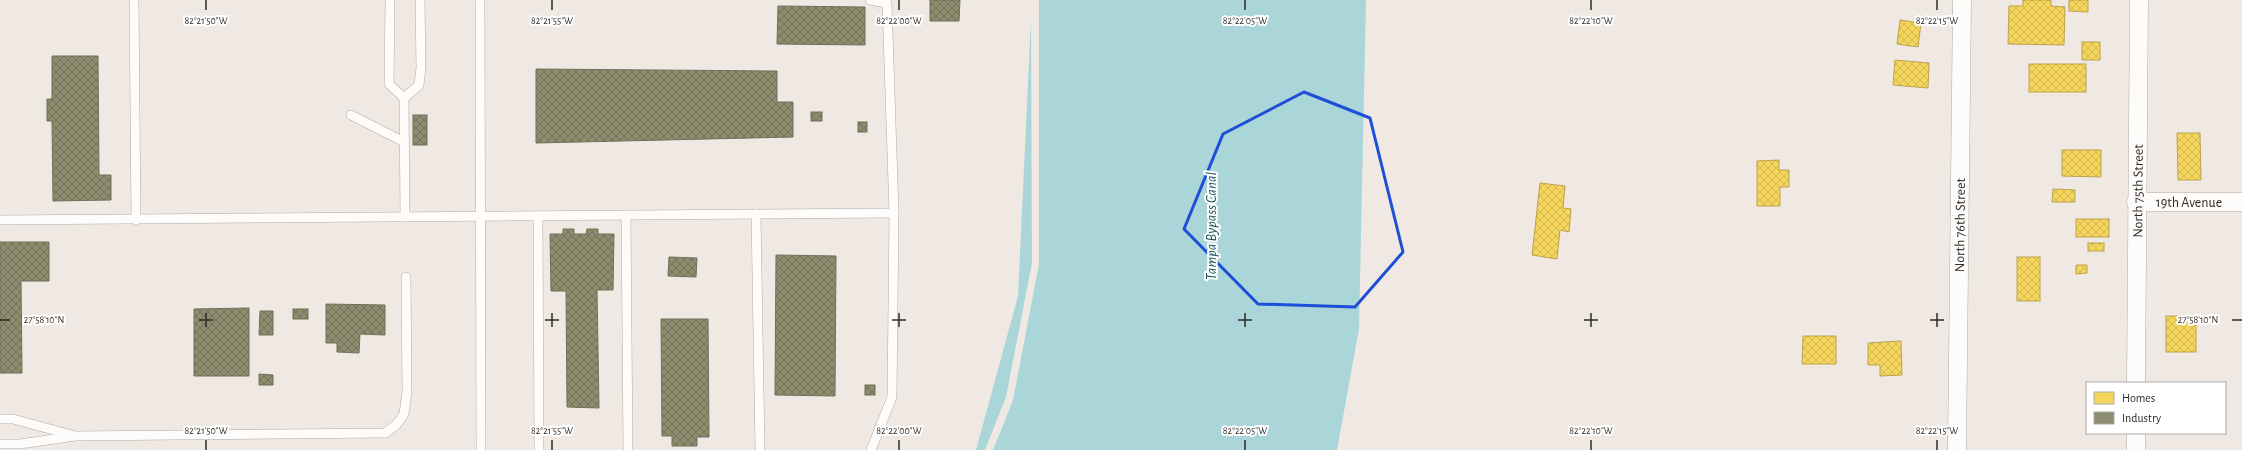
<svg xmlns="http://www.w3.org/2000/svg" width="2242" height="450" font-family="'Alegreya Sans',sans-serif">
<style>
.water{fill:#aad6da}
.homes{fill:url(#homes-cross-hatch);stroke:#bba24c}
.industry{fill:url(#industry-cross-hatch);stroke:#706f59}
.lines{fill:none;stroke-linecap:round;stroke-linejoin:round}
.lane-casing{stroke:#afaaa6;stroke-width:10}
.street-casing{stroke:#afaaa6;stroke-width:19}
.lane{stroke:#fdfcfb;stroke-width:9}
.street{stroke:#fdfcfb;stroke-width:18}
.marked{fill:none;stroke:#1d4ed8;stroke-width:3;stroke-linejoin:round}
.ticks{fill:none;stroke:#302b27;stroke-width:1.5}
.labels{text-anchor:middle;stroke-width:4;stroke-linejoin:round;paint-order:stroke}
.street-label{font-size:14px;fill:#302b27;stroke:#fff}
.water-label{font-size:15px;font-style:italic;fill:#1c545a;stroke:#fff}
.ticks-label{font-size:10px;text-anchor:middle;fill:#302b27;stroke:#fff;stroke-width:4;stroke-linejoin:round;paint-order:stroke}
</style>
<defs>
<pattern id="homes-cross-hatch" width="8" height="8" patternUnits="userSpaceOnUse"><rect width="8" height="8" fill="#f6d55c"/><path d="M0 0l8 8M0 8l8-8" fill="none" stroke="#d3b750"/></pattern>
<pattern id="industry-cross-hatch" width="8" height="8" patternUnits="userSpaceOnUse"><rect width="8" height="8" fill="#8c8c6e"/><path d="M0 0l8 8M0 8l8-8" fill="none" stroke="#73735a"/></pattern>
</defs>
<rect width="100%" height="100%" fill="#f0e9e3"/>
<!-- water -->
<g class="water">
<polygon points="1039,0 1366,0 1359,329 1337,450 993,450 1013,400 1039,264"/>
<polygon points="1031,18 1032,263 1006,397 985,450 976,450 1018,296"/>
</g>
<!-- homes -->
<g class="homes">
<polygon points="2023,0 2051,0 2051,6 2065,7 2064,45 2008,44 2009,6 2023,6"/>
<polygon points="2069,0 2088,0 2088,12 2069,11"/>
<polygon points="1900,20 1921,23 1918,47 1897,44"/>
<rect x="2082" y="42" width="18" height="18"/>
<polygon points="1895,60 1929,63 1928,88 1893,85"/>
<rect x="2029" y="64" width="57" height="28"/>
<polygon points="2177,133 2200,133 2201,180 2178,180"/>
<polygon points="2062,150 2101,150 2101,177 2062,176"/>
<polygon points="1779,160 1779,170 1789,170 1789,187 1780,187 1780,206 1757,206 1757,161"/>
<polygon points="1540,183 1565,186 1563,208 1571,209 1569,232 1560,230 1557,259 1532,255"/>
<polygon points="2053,189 2075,190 2075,202 2052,202"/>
<rect x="2076" y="219" width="33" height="18"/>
<rect x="2088" y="243" width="16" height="8"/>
<rect x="2017" y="257" width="23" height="44"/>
<polygon points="2076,265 2087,265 2087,273 2076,274"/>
<rect x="2166" y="316" width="30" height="36"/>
<polygon points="1803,336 1836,336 1836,364 1802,364"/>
<polygon points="1901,341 1902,375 1880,376 1880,365 1868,365 1868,343"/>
</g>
<!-- industry -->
<g class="industry">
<polygon points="930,0 960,0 959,21 930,21"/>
<polygon points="778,6 865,7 865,45 777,44"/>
<polygon points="52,56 98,56 99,175 111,175 111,200 53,201 52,121 47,121 47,99 52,99"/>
<polygon points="536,69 777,71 777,102 793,102 793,137 536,143"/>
<rect x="811" y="112" width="11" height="9"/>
<rect x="413" y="115" width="14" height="30"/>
<rect x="858" y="122" width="9" height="10"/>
<polygon points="563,229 574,229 574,234 586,234 587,229 598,229 598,234 614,234 613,290 597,290 599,408 567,407 566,291 551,291 550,234 563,234"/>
<polygon points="0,242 49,242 49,281 21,281 22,373 0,373"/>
<polygon points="776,255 836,256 835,396 775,395"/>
<polygon points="669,257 697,258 696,277 668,276"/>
<polygon points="326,304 385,305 385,335 360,334 359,353 337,352 337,343 326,343"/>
<polygon points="249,308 249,376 194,376 194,309"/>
<rect x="293" y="309" width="15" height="10"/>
<polygon points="260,311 273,311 273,335 259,335"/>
<polygon points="661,319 708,319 709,437 697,437 697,446 672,446 672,436 662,436"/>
<polygon points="259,374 273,375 273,385 259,385"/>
<rect x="865" y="385" width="10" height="10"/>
</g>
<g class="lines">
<defs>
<g id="lane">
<polyline points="134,0 136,220"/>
<polyline points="390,0 389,84 404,98 405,217"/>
<polyline points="480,0 481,450"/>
<polyline points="870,0 887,3 894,213 892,397 871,450"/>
<polyline points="404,98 419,85 421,68 420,0"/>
<polyline points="351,115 404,142"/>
<polyline points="756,214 760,450"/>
<polyline points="626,215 628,450"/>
<polyline points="538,216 539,450"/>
<polyline points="0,220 894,213"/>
<polyline points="0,419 13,419 72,435"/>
<polyline points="0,444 20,444 75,436 385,433 396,425 404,414 407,392 406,277"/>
</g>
<g id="street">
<path id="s1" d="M2136,202H2242"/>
<path id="s2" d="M2136,383L2139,0"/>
<polyline points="2136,433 2136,450"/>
<path id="s3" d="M1957,450L1962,0"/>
</g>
</defs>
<!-- lane casing -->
<use href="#lane" class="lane-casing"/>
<!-- street casing -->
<use href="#street" class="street-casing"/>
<!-- lane -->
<use href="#lane" class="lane"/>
<!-- street -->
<use href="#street" class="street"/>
</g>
<!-- marked area -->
<path class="marked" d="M1304,92L1370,118L1403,252L1355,307L1258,304L1184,229L1223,134Z"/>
<!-- ticks -->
<path class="ticks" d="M206,0V10M552,0V10M899,0V10M1245,0V10M1591,0V10M1937,0V10M206,313V327M552,313V327M899,313V327M1245,313V327M1591,313V327M1937,313V327M0,320H10M199,320H213M545,320H559M892,320H906M1238,320H1252M1584,320H1598M1930,320H1944M2232,320H2242M206,440V450M552,440V450M899,440V450M1245,440V450M1591,440V450M1937,440V450"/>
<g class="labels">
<!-- street labels -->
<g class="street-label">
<text dy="5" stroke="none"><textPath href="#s2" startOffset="192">North 75th Street</textPath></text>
<text dy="5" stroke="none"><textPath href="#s1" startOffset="53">19th Avenue</textPath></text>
<text dy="5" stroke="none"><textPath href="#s3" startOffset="225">North 76th Street</textPath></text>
</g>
<!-- water labels -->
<g class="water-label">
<text transform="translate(1211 226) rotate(-90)" y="5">Tampa Bypass Canal</text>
</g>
</g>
<g class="ticks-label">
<text x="206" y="24">82°21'50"W</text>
<text x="552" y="24">82°21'55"W</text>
<text x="899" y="24">82°22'00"W</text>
<text x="1245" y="24">82°22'05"W</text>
<text x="1591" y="24">82°22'10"W</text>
<text x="1937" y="24">82°22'15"W</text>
<text x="2198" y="323">27°58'10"N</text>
<text x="44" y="323">27°58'10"N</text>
<text x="206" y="434">82°21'50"W</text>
<text x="552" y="434">82°21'55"W</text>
<text x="899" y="434">82°22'00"W</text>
<text x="1245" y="434">82°22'05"W</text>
<text x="1591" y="434">82°22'10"W</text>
<text x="1937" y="434">82°22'15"W</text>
</g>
<!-- legend -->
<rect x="2086" y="382" width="140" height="52" fill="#ffffff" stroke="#acaaa9"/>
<rect x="2094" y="392" width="20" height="12" fill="#f6d55c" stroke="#acaaa9"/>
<text x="2122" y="402" font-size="12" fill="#302b27">Homes</text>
<rect x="2094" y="412" width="20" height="12" fill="#8c8c6e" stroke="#acaaa9"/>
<text x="2122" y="422" font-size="12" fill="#302b27">Industry</text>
</svg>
